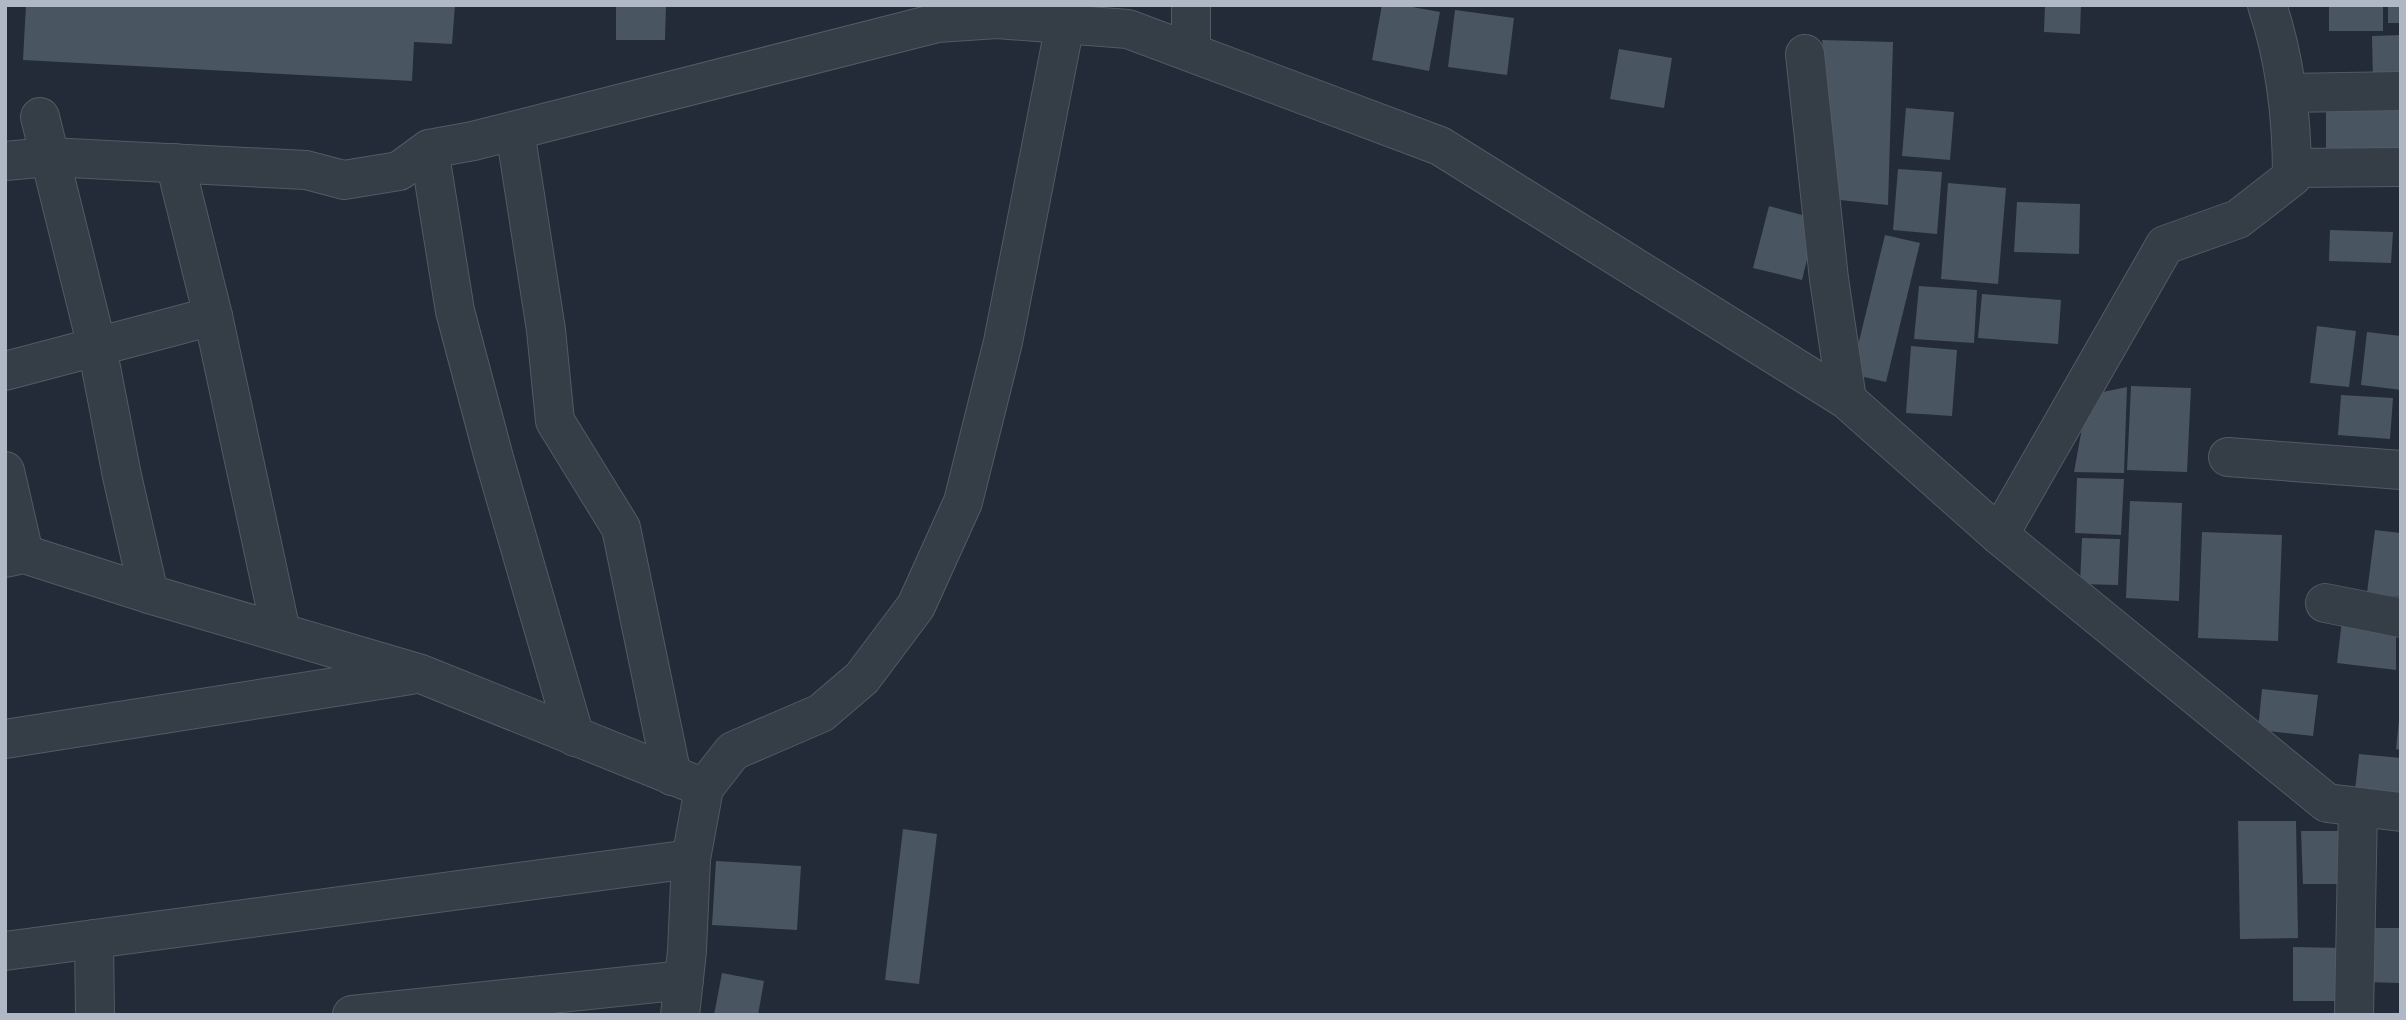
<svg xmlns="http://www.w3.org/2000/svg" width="2406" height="1020" font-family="Karla,sans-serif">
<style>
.building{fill:#4a5562}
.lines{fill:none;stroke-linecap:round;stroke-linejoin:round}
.minor-casing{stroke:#525b65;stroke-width:40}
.minor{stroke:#353d47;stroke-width:38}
</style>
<rect width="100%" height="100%" fill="#222b37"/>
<!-- building -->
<g class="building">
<polygon points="26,5 455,5 452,44 414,42 412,81 23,60"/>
<polygon points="616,5 666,5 665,40 616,40"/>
<polygon points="1382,5 1401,5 1440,12 1429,71 1372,60"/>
<polygon points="2045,5 2081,5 2080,34 2044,32"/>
<rect x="2329" y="5" width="54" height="26"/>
<rect x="2388" y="5" width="13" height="18"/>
<polygon points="1455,10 1514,18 1507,75 1448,67"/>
<polygon points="2401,35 2401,82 2373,82 2372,36"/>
<polygon points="1822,40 1893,42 1888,205 1840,200"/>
<polygon points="1619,49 1672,58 1664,108 1610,99"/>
<polygon points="2401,100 2401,152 2326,152 2326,101"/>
<polygon points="1906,108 1954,112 1950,160 1902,156"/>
<polygon points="1898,169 1942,172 1937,234 1893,230"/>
<polygon points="1948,183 2006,188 1998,284 1941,279"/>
<polygon points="2017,202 2080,204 2079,254 2014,252"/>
<polygon points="1769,206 1817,219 1802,280 1753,268"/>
<polygon points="2330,230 2393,232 2391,263 2329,261"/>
<polygon points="1885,235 1920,243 1886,382 1851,374"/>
<polygon points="1919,286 1977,290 1974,343 1914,339"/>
<polygon points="1982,294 2061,300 2058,344 1978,338"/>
<polygon points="2317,326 2356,331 2349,387 2310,383"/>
<polygon points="2367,332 2401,336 2401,390 2361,385"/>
<polygon points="1911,346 1957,350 1952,416 1906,413"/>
<polygon points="2131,386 2191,388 2187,472 2127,470"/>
<polygon points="2127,387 2124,473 2074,472 2088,395"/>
<polygon points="2341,395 2393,398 2390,439 2338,435"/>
<polygon points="2077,478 2124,479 2121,535 2075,533"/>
<polygon points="2130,501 2182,503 2179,601 2126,598"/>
<polygon points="2375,530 2401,533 2401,597 2367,593"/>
<polygon points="2202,532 2282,535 2278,641 2198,638"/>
<polygon points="2082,538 2120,539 2118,585 2080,584"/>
<polygon points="2342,620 2396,633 2396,670 2337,663"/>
<polygon points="2262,689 2318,695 2313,736 2258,730"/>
<polygon points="2399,721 2401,721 2401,750 2396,749"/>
<polygon points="2359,754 2401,758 2401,805 2354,799"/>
<polygon points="2238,821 2296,821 2298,938 2240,939"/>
<polygon points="903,829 937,834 919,984 885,980"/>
<polygon points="2301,831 2348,831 2348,884 2303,884"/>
<polygon points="716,861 801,866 797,930 712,925"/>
<polygon points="2364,928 2401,928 2401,983 2364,982"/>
<polygon points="2293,947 2347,948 2346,1001 2293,1001"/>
<polygon points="722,973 764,981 758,1015 714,1015"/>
</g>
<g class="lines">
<defs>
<g id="minor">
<polyline points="1191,5 1191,51"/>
<polyline points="1805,54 1829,279 1847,400"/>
<polyline points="2288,93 2401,91"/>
<polyline points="40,117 97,347 122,476 149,594"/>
<polyline points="515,131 546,330 555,421 621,528 672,776"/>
<polyline points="429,149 455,311 494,458 575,737"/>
<path d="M5,161L49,157L306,170L344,180L399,171L429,149L473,141L937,23L997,19L1128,29L1440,146L1847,400L1999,535L2165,245L2238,219L2292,177C2292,118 2286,61 2267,5"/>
<polyline points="2292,168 2401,167"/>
<polyline points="213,316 281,632"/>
<polyline points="5,371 213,316 175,163"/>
<polyline points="2228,457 2401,470"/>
<polyline points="5,471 24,554"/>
<polyline points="1999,535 2327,803 2401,812"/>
<polyline points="5,558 24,554 149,594 421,674 704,788"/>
<polyline points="2325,603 2401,618"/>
<polyline points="5,739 411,675"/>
<polyline points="94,939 95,1015"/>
<polyline points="5,951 691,859"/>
<polyline points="352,1015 684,980"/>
<polyline points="680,1015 687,951 691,859 704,788 733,751 821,713 862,678 916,606 963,502 1003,342 1065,24"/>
<polyline points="2354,1015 2358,807"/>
</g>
</defs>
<!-- minor casing -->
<use href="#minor" class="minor-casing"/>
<!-- minor -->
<use href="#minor" class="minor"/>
</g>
<!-- border -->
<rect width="2406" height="1020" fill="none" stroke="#afb8c4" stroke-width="14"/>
</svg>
